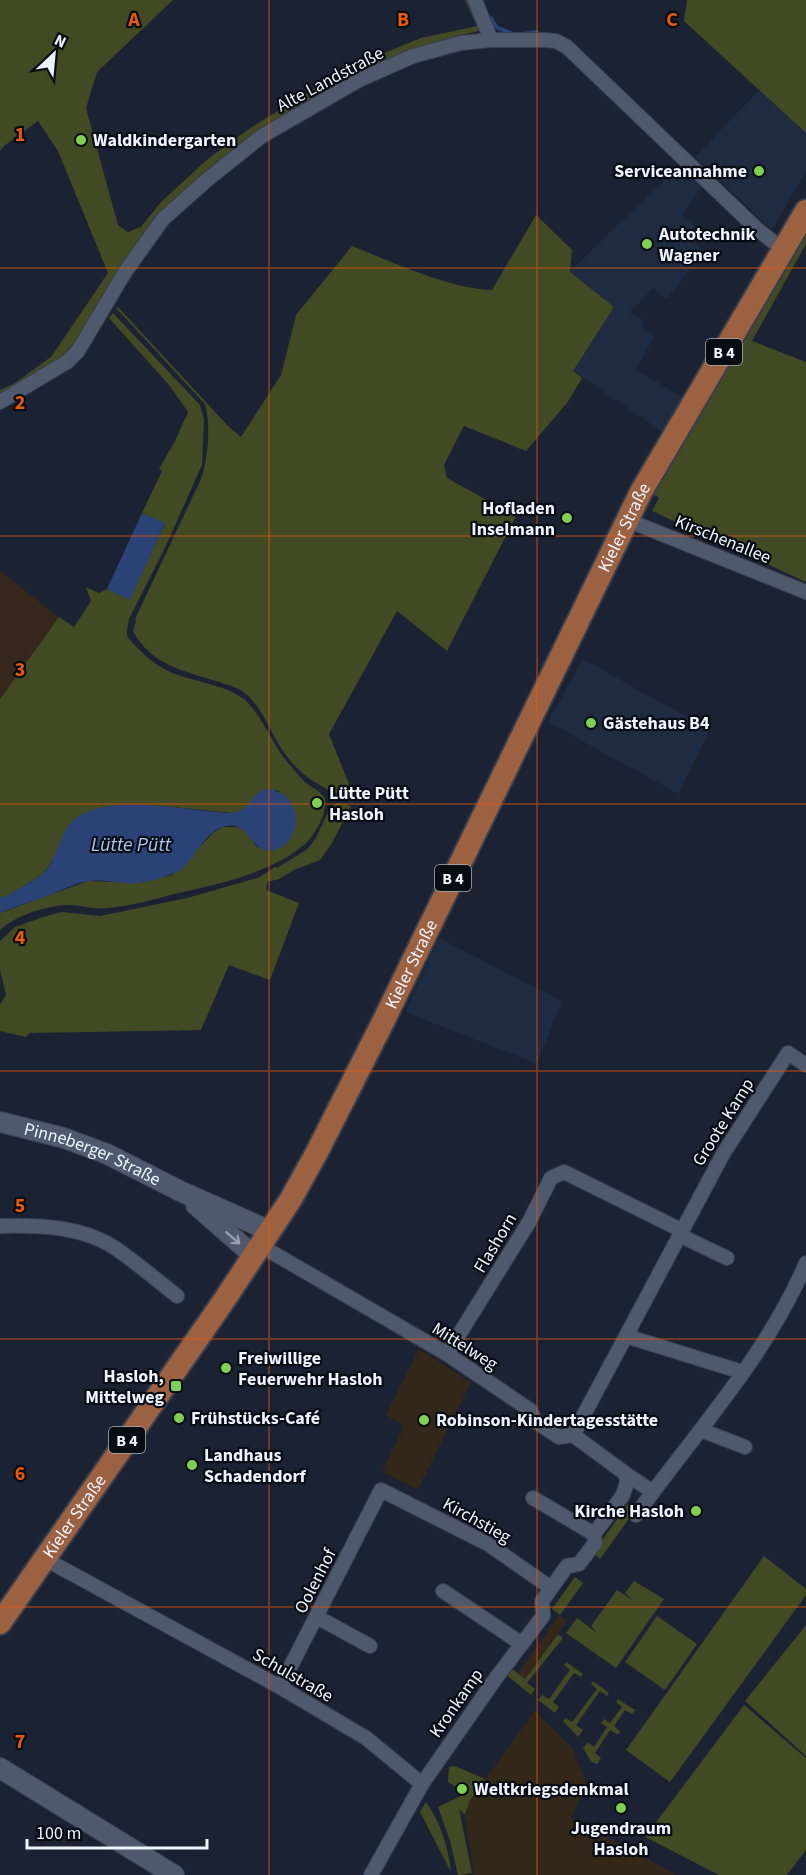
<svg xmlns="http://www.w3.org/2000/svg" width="806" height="1875" font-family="'Source Sans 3',sans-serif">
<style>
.built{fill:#1f2b41}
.industrial{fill:#36261b}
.education{fill:#332719}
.green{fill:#414a23}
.water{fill:#2a4275}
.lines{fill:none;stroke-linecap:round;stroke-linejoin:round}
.stream{stroke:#2a4275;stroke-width:4}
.minor-casing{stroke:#383e4c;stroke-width:16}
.secondary-casing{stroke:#383e4c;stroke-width:22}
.primary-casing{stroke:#383e4c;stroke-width:26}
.minor{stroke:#4f596d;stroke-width:14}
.secondary{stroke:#4f596d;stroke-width:20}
.primary{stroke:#9b6141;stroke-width:22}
.oneway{stroke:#969eaf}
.grid{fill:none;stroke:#e8590c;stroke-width:1.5;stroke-opacity:0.55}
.poi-dot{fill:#7fd052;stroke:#080c13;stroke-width:2}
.labels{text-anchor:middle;stroke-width:4.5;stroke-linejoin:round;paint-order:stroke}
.shield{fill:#080c13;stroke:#a8aeb8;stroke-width:1.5}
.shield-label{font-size:16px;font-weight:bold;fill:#edf3ff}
.street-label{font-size:18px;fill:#edf3ff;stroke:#080c13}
.poi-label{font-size:18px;font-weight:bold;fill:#edf3ff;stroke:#080c13;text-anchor:start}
.water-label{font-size:20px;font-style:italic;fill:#abc4f4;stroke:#080c13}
.grid-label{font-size:20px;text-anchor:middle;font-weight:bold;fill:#e8590c;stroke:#080c13;stroke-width:4.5;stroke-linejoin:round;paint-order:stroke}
</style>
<rect width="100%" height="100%" fill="#1a2233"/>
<!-- built -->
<g class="built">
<polygon points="759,90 806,133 806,172 772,230 695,157"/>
<polygon points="680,165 702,186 683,214 696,227 687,236 704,251 667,299 653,288 630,312 644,321 641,326 655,335 636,369 683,398 663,432 573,371 614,307 569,272"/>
<polygon points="583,659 710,730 678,794 548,722"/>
<polygon points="439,938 562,1001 537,1064 405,1012"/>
</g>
<!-- industrial -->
<g class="industrial">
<polygon points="0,571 59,617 0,699"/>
<polygon points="559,1615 567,1621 525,1679 518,1673"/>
</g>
<!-- education -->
<g class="education">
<polygon points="419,1349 471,1382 418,1490 382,1472 404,1426 386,1415"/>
<polygon points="535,1710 573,1749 586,1782 571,1818 677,1875 474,1875 465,1815 469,1802"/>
</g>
<!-- green -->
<g class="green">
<polygon points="0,0 173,0 97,72 86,108 118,225 128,232 141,227 161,202 209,158 252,127 349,67 421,38 477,26 465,0 471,0 482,30 446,39 405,53 353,77 156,222 76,346 64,361 0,399 0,390 15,383 51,357 108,273 58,151 38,121 4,146 0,151"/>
<polygon points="687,0 806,0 806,133 684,21"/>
<path d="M536,215L572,250L570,272L614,307L573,371L582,378L567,403L526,451L464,426L444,465L447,478L516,516L447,651L397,611L329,734L355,799L353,802C322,787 300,778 281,748C269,729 260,703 242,691C234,686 225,684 216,681C183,671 150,664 133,631L136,621L135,619L201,479C208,459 211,425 205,404L116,308L118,307L227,425L241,437L281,375L296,315L352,246C392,262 450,289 492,290Z"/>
<polygon points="806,225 806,244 752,341 806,362 806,582 652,511 659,498 651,492"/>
<path d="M113,313L200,405L204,420L202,465L164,550L129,619L127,630V636C138,650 152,663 168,671C192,682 219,683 241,697C258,707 273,746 288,763C293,768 298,775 303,780C308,786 319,789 324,797C330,809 314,837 304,845C268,874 219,884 174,894C153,900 130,906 108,908C94,910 81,905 67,905C46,906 16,915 0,930V913L88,881L140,883L172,875L213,833L222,827H240L246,832L257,847L274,850L289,840L279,791C256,787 257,797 243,811L232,813L162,806L129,805L100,808L63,837L54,858L46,870L37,878L5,897H0V699L59,617L74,627L91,601L86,587L99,593L107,589L129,599L165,524L142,513L162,471L159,469L175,441L188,412L169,385L109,318Z"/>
<path d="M336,803H342L351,806L332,843L320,860L294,870L279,879L267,882L266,890L299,903L270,980L229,965L201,1030L30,1033L26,1037L0,1031V1004L6,995L0,970V941L15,927L46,916L62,912L100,916L187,898L260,877L275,867L277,868C287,861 300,855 309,847C321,835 323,814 336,803Z"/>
<polygon points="628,1504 636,1509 600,1559 593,1553"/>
<polygon points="764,1556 806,1589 806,1595 670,1782 626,1750"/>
<polygon points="575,1577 583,1583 560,1615 552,1609"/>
<polygon points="634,1581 664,1599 616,1668 566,1633 577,1618 597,1633 591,1626 617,1590 634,1601 625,1593"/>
<polygon points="657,1616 697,1644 665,1690 625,1662"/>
<polygon points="806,1625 806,1756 745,1701"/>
<polygon points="558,1634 563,1638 527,1683 535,1689 531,1695 505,1674 510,1667 525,1679"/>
<polygon points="566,1662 583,1674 581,1677 574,1673 553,1702 559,1707 555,1713 538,1700 542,1695 549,1699 570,1670 564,1665"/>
<polygon points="593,1681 609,1693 607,1696 600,1691 576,1725 583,1730 578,1737 563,1721 566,1718 572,1722 597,1689 591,1684"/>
<path d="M618,1699L635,1710L632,1714L625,1710L614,1726L620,1731L618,1735L610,1730L595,1753L601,1758L597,1764C589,1763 588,1754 583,1748L588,1742L594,1747L607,1727L601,1723L604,1719L610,1723L622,1707L616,1702Z"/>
<polygon points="744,1705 806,1758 806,1850 787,1875 719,1875 645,1837"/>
<polygon points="455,1766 485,1779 469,1802 465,1815 459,1809 472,1873 460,1875 458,1875 450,1841 438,1807 467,1793 463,1783 459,1783 456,1787 448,1782 449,1767"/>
<path d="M426,1802C441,1823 448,1847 451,1872L420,1812Z"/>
</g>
<!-- water -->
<g class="water">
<polygon points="142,513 165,523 130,600 107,589"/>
<path d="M264,789C304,789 305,842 274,850C250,857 250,815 220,828C203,836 196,856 183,868C175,875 151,881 140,883C124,885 107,879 90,881C76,882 61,891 47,896C32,902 15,906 0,913V897H5C18,887 36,882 47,869C58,855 59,837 70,824C98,789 192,812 232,813C252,809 248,798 264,789Z"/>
</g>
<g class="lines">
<!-- stream -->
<g class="stream">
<polyline points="491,18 496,27 513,34"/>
<polyline points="523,34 537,32"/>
</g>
<defs>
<g id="minor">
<polyline points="475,0 491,40"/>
<polyline points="0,402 67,362 78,351 125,272 163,219 208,179 262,136 359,80 413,56 461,43 491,40 545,40 556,41 567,47 758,230 784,250"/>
<polyline points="627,520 806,592"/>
<path d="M0,1226C40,1225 84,1226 118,1250C138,1264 158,1281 177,1296"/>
<polyline points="679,1235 727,1258"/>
<polyline points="261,1246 447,1354 530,1410 536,1422 559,1437 573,1435 626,1474 627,1482 623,1495 594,1534 595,1543 579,1564 567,1566 542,1601 543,1616 496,1678 422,1784 371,1875"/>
<polyline points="447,1354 529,1222 551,1178 564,1172 681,1230"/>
<polyline points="742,1372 626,1336 723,1154 788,1053 806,1065"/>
<polyline points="701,1430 745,1447"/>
<polyline points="573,1435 626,1336"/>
<polyline points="626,1474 653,1492"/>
<polyline points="533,1498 594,1534"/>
<path d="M636,1515C695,1433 766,1357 806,1263"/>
<polyline points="45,1559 280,1687 366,1738 422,1784"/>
<polyline points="443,1591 522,1644"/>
<polyline points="317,1617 370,1646"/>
<polyline points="280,1687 381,1490 488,1544 551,1588"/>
</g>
<g id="secondary">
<path id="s1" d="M0,1122L64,1138L107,1154L180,1191L270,1231"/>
<polyline points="196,1205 254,1256"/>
<polyline points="0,1768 174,1875"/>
</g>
<g id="primary">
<path id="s2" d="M0,1623L223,1302L291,1199L317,1152L383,1022L641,492L806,211"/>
</g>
</defs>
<!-- minor casing -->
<use href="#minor" class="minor-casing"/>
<!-- secondary casing -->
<use href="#secondary" class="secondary-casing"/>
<!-- primary casing -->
<use href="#primary" class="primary-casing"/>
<!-- minor -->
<use href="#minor" class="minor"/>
<!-- secondary -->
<use href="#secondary" class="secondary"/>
<!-- primary -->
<use href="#primary" class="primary"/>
</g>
<!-- one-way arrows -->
<defs><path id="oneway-shaft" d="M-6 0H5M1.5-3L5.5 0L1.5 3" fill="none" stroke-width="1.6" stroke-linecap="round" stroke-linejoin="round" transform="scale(1.5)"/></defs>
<use class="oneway" href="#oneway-shaft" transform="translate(233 1238) rotate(41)"/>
<!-- grid -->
<path class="grid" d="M269,0V1875M537,0V1875M0,268H806M0,536H806M0,804H806M0,1071H806M0,1339H806M0,1607H806"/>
<!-- markers -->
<g class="poi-dot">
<circle cx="81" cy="140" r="6"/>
<circle cx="759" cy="171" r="6"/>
<circle cx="647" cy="244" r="6"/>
<circle cx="567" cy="518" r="6"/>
<circle cx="591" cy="723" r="6"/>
<circle cx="317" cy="803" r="6"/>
<circle cx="226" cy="1368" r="6"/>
<rect x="170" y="1380" width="12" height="12" rx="3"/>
<circle cx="179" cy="1418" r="6"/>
<circle cx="424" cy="1420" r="6"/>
<circle cx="192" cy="1465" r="6"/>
<circle cx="696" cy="1511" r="6"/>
<circle cx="462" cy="1789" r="6"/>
<circle cx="621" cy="1808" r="6"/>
</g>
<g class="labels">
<!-- shield labels -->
<g class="shield">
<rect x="706" y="339" width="36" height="26" rx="4.5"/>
<rect x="435" y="865" width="36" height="26" rx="4.5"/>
<rect x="109" y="1427" width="36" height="26" rx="4.5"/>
</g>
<g class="shield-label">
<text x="724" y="358">B 4</text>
<text x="453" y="884">B 4</text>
<text x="127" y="1446">B 4</text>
</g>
<!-- street labels -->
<g class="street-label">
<text transform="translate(330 79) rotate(-28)" y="6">Alte Landstraße</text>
<text dy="6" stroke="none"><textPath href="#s2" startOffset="1264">Kieler Straße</textPath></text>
<text transform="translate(723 539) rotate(22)" y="6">Kirschenallee</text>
<text dy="6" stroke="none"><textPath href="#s2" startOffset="778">Kieler Straße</textPath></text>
<text transform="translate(723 1122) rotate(-58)" y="6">Groote Kamp</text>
<text dy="6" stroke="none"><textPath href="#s1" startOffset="98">Pinneberger Straße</textPath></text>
<text transform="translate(495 1243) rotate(-59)" y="6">Flashorn</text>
<text transform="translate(465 1346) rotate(32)" y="6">Mittelweg</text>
<text dy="6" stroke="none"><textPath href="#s2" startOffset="130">Kieler Straße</textPath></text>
<text transform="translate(477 1520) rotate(29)" y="6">Kirchstieg</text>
<text transform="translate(315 1581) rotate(-63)" y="6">Oolenhof</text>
<text transform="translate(293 1675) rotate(30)" y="6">Schulstraße</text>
<text transform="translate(456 1703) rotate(-55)" y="6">Kronkamp</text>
</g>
<!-- poi labels -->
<g class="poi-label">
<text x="93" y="146">Waldkindergarten</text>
<text x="747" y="177" text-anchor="end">Serviceannahme</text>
<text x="659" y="240">Autotechnik<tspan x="659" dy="21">Wagner</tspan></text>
<text x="555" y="514" text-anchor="end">Hofladen<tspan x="555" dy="21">Inselmann</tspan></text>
<text x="603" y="729">Gästehaus B4</text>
<text x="329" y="799">Lütte Pütt<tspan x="329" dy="21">Hasloh</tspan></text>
<text x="238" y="1364">Freiwillige<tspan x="238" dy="21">Feuerwehr Hasloh</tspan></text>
<text x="164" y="1382" text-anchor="end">Hasloh,<tspan x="164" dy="21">Mittelweg</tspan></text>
<text x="191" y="1424">Frühstücks-Café</text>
<text x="436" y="1426">Robinson-Kindertagesstätte</text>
<text x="204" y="1461">Landhaus<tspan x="204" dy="21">Schadendorf</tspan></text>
<text x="684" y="1517" text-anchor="end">Kirche Hasloh</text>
<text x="474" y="1795">Weltkriegsdenkmal</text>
<text x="621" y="1834" text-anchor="middle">Jugendraum<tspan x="621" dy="21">Hasloh</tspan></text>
</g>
<!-- water labels -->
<g class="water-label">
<text x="131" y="851">Lütte Pütt</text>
</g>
</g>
<g class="grid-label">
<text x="134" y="26">A</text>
<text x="403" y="26">B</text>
<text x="672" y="26">C</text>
<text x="20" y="141">1</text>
<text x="20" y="409">2</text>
<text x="20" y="676">3</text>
<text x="20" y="944">4</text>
<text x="20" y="1212">5</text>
<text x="20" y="1480">6</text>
<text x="20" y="1748">7</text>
</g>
<!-- north arrow -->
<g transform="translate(54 54) rotate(26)" stroke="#080c13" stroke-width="4.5" paint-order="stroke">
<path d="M0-4.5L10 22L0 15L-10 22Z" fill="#edf3ff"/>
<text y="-9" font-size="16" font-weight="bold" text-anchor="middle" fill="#edf3ff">N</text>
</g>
<!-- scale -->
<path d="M27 1839v9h180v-9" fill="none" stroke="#edf3ff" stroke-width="3"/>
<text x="36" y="1839" font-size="18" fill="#edf3ff" stroke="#080c13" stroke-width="4.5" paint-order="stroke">100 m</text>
</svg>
